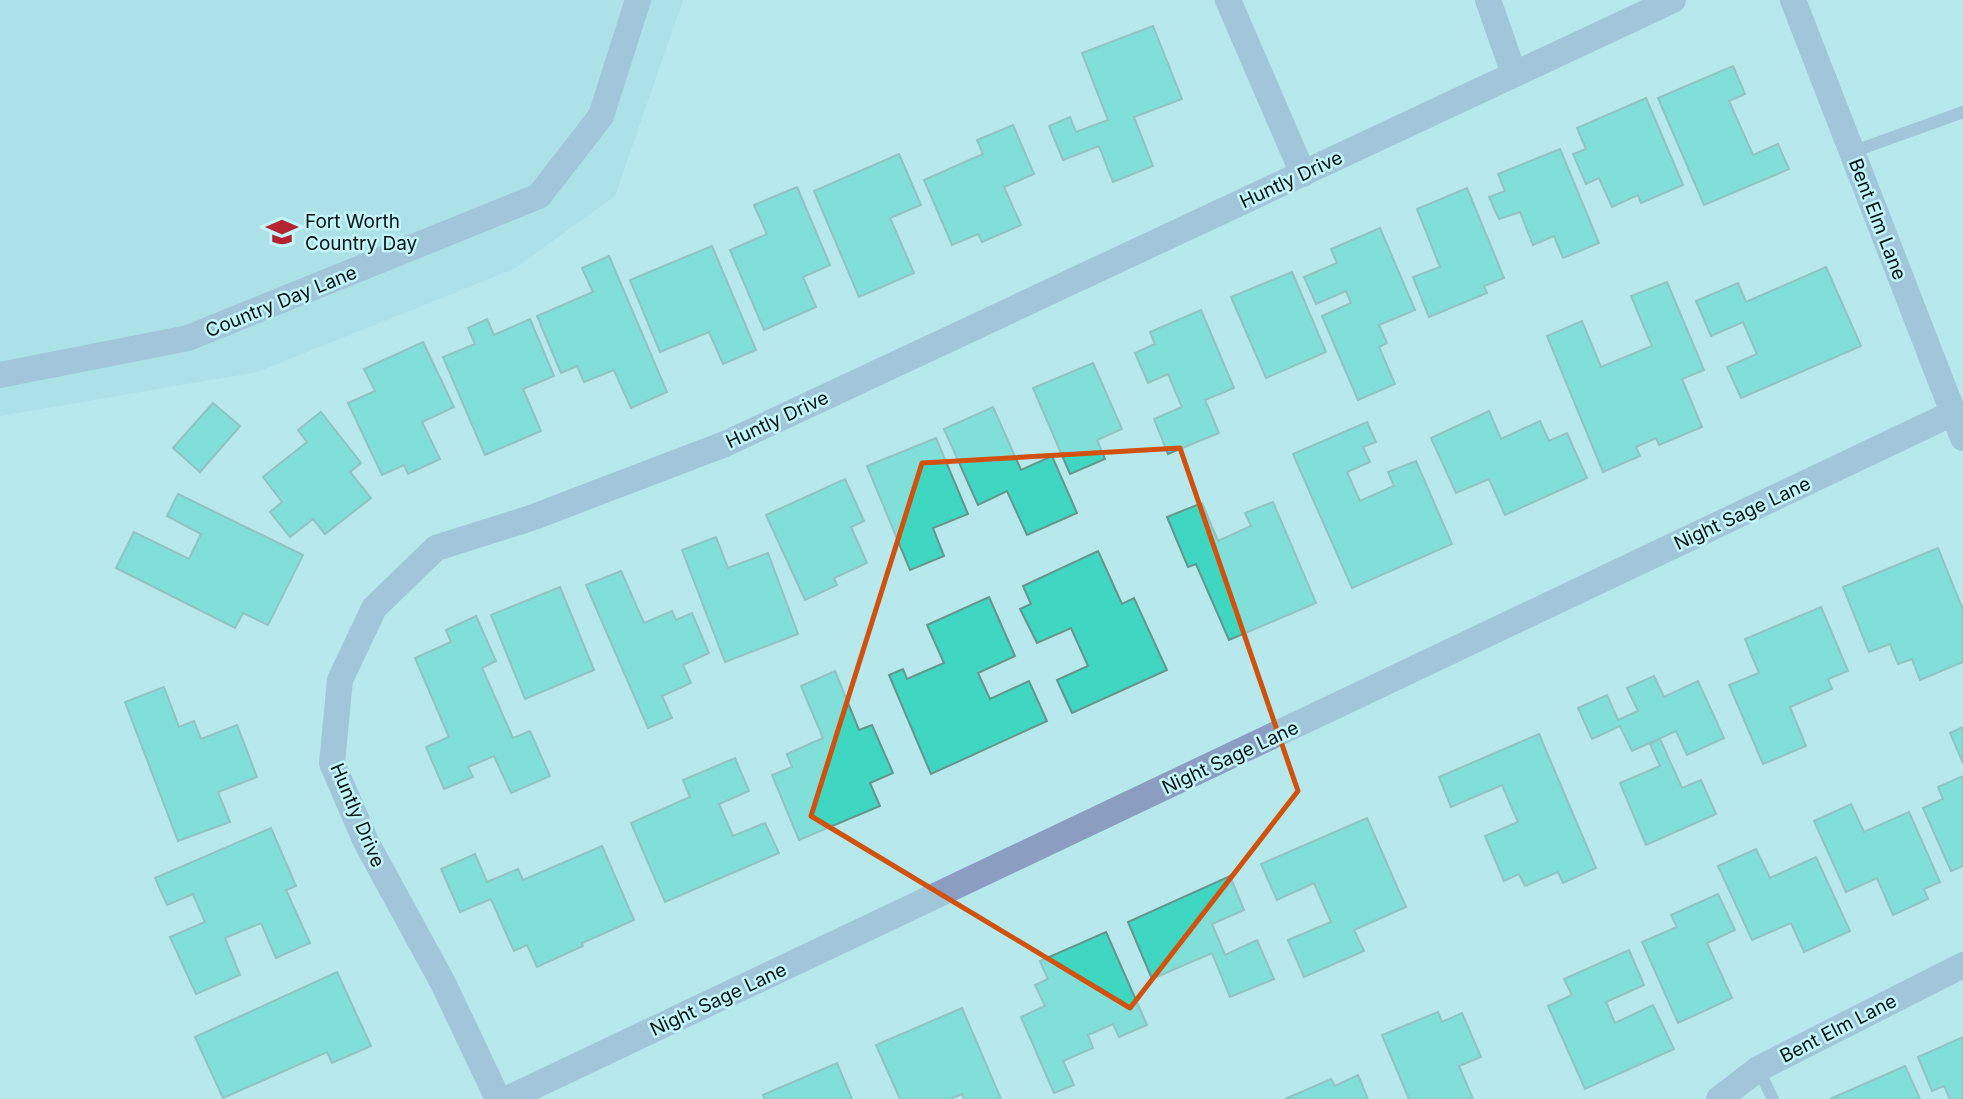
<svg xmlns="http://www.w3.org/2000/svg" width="1963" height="1099" font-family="Inter,sans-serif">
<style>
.built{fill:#a0dbe1}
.building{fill:#3fd6c2;stroke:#66958d;stroke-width:2}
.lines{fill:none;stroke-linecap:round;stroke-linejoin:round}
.service{stroke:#8b9ec2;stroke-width:12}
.minor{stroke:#8b9ec2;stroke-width:26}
.marked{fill:none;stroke:#d1520d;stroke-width:5;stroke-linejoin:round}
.labels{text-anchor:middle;stroke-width:5;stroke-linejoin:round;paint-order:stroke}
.street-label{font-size:19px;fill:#021416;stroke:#c3f5fa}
.poi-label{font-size:19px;fill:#021416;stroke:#c3f5fa;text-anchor:start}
</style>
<rect width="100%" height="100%" fill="#b6e8ec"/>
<!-- built -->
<polygon class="built" points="0,0 683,0 615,196 514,269 257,372 0,416"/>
<!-- building -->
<g class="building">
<polygon points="1153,26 1182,99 1134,117 1153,166 1113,182 1099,146 1063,160 1049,126 1070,117 1076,132 1108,120 1082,53"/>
<polygon points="1733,66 1745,94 1729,101 1753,155 1778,144 1789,169 1704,205 1658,98"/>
<polygon points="1646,98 1683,185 1641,203 1638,195 1612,207 1599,178 1586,184 1573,154 1586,149 1577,128"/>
<polygon points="1013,125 1034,174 1004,187 1021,225 982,242 978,234 952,245 924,180 983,154 977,140"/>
<polygon points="1560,149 1599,243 1563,258 1554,236 1533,245 1520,212 1499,219 1489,197 1505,191 1498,174"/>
<polygon points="899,154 921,205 890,218 914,273 859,297 814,191"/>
<polygon points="797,187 830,265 803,277 816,307 764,330 730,250 767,234 754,205"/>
<polygon points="1467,188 1504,278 1484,286 1487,293 1429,317 1413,277 1440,267 1417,209"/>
<polygon points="1380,228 1415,310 1379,325 1387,343 1379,347 1395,384 1358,400 1322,316 1351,303 1346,291 1316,304 1304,277 1337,263 1331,249"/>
<polygon points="712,246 756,350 723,364 709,332 660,352 630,280"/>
<polygon points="609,256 667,392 631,408 614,370 584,382 577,366 561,373 537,316 593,292 582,268"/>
<polygon points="1826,267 1861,346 1741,398 1727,367 1757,354 1743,322 1711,336 1696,301 1738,283 1746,302"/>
<polygon points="1292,272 1326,352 1266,378 1231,297"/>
<polygon points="1667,282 1704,370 1682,379 1702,427 1659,445 1656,438 1636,447 1640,456 1603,472 1547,336 1582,321 1601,367 1652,346 1631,296"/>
<polygon points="1201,310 1234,388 1205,400 1219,433 1168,454 1154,419 1182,407 1168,374 1148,383 1135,353 1155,344 1150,332"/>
<polygon points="487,319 494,335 530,319 554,376 523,389 541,431 485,455 443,357 475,344 468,328"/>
<polygon points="423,342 454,407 422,422 440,459 408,474 404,465 382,475 348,403 375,391 364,369"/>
<polygon points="1093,363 1122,429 1097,440 1105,459 1070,474 1033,388"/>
<polygon points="213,403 240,426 200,472 173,448"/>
<polygon points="993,407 1021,470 1052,456 1077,513 1027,535 1007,491 978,505 944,429"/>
<polygon points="1489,411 1501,439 1540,421 1549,441 1567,433 1587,478 1505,515 1489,479 1456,493 1431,438"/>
<polygon points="321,412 361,463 350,472 371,498 325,534 313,519 290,537 270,512 282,502 263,477 307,442 298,430"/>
<polygon points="1367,422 1376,442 1363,447 1370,462 1347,472 1360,501 1394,486 1388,472 1416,461 1452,544 1352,588 1293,454"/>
<polygon points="936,438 968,514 933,528 944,556 910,570 867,466"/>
<polygon points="845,479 864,521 851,527 867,563 834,578 837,585 805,600 766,515"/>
<polygon points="178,494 303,555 268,625 243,613 235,628 116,568 134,532 189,559 201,534 167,516"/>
<polygon points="1273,502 1316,603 1229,640 1196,564 1188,567 1167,517 1202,503 1218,541 1251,526 1245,513"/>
<polygon points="716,537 728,568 768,553 798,634 725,662 682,550"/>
<polygon points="1938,548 1963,610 1963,662 1920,680 1912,659 1898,664 1890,644 1869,652 1843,587"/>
<polygon points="1098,551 1122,604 1134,598 1167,670 1072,713 1057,680 1088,666 1071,628 1037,643 1020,609 1031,604 1023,586"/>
<polygon points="621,571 644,623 672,611 676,620 692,613 709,653 683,665 691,683 662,696 672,718 648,728 586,585"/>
<polygon points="560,587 594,670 525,699 491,615"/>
<polygon points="989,597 1015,656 978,673 990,699 1029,681 1047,721 931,774 889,675 903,669 907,679 944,663 927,625"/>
<polygon points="1821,607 1848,671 1828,679 1832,689 1790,707 1806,746 1763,764 1729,685 1759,673 1745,639"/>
<polygon points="476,616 496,661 482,668 513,738 530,731 550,776 511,793 494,756 468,767 473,777 444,789 426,747 449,737 415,658 451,642 446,630"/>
<polygon points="835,671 859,730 872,725 893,773 870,783 880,806 799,840 772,775 792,767 787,754 823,738 801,686"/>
<polygon points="1654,676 1664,697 1698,681 1724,738 1687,755 1676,731 1632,751 1620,726 1592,739 1578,708 1607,695 1618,720 1638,711 1627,688"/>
<polygon points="164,687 179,727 194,721 201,739 237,725 257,777 218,792 230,822 178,841 125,702"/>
<polygon points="1963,727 1963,763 1950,733"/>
<polygon points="1539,734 1596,868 1563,883 1558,872 1525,886 1519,874 1504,881 1485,836 1518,822 1502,785 1451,807 1439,777"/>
<polygon points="1660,739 1682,788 1701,780 1716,814 1646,845 1620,783 1660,766 1650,744"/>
<polygon points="735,758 749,791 719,804 733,836 765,823 779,853 665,902 631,823 690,797 683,780"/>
<polygon points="1963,776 1963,866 1951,871 1923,808 1943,799 1938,787"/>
<polygon points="1851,804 1864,832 1909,812 1940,882 1924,889 1928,899 1893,915 1877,878 1846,892 1814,821"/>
<polygon points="1367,818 1406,907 1354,930 1364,951 1304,977 1288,940 1331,922 1314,883 1277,900 1261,864"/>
<polygon points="271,828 296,886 286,890 310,943 276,958 261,923 225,938 240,975 196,994 170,937 205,922 193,894 167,905 155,878"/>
<polygon points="602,846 634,920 582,943 583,946 537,967 527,945 514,951 491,899 460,912 441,869 475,854 487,882 518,869 523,880"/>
<polygon points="1756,849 1770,878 1816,857 1850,931 1804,952 1791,923 1752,940 1718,866"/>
<polygon points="1230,876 1244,910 1212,924 1225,955 1257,940 1274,979 1230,997 1212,953 1152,979 1128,922"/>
<polygon points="1718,894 1735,930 1707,943 1732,998 1678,1023 1642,942 1677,927 1671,915"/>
<polygon points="1106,932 1147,1025 1119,1037 1113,1024 1088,1035 1093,1048 1063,1061 1074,1085 1054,1093 1021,1017 1045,1006 1035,985 1048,979 1040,961"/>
<polygon points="1629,950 1644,985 1606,1002 1615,1023 1653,1005 1674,1049 1585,1089 1548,1006 1572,995 1564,979"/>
<polygon points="337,972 371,1046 332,1063 327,1052 223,1098 195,1037"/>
<polygon points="962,1008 1001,1099 964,1099 962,1094 950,1099 900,1099 876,1045"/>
<polygon points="1438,1012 1442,1022 1462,1013 1481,1057 1459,1066 1473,1099 1409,1099 1382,1035"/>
<polygon points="1963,1037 1963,1099 1950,1099 1944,1086 1932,1091 1918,1057"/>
<polygon points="837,1063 852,1099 765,1099 763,1095"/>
<polygon points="1905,1066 1920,1099 1830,1099"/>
<polygon points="1358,1075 1368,1099 1285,1099 1331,1079 1335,1086"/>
</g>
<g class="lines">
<!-- service -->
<g class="service">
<polyline points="1852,152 1963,112"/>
<polyline points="1758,1069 1773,1099"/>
</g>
<!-- minor -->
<g class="minor">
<polyline points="1228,0 1303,174"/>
<polyline points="1488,0 1514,74"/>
<polyline points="1793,0 1963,438"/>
<polyline points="0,375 188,338 539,196 601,116 638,0"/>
<polyline points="498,1099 443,983 366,842 332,763 340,680 374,608 436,548 531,518 725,444 1673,0"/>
<polyline points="507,1099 1953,413"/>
<polyline points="1719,1099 1758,1069 1963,965"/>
</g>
</g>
<!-- marked area -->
<path d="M0 0H1963V1099H0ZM1180,448L1298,791L1130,1008L811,816L922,463Z" fill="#b6e8ec" fill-opacity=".55" fill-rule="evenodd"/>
<path class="marked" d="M1180,448L1298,791L1130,1008L811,816L922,463Z"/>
<!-- icons -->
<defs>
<symbol id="school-bare" viewBox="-9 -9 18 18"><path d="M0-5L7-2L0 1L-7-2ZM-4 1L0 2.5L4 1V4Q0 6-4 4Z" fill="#b52430" stroke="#c3f5fa" stroke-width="2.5" paint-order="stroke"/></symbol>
</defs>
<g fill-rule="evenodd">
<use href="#school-bare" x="260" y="210" width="44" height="44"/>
</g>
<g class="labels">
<!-- street labels -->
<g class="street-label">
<text transform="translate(1291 179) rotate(-25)" y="7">Huntly Drive</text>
<text transform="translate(1878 219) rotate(69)" y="7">Bent Elm Lane</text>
<text transform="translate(281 301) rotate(-22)" y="7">Country Day Lane</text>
<text transform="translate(777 419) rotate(-25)" y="7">Huntly Drive</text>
<text transform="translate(1742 513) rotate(-25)" y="7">Night Sage Lane</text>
<text transform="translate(1230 757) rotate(-25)" y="7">Night Sage Lane</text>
<text transform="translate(358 815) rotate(67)" y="7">Huntly Drive</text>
<text transform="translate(718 999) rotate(-25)" y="7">Night Sage Lane</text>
<text transform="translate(1838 1028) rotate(-27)" y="7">Bent Elm Lane</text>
</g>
<!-- poi labels -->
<g class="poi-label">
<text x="305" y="228">Fort Worth<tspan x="305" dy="22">Country Day</tspan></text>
</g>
</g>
</svg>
